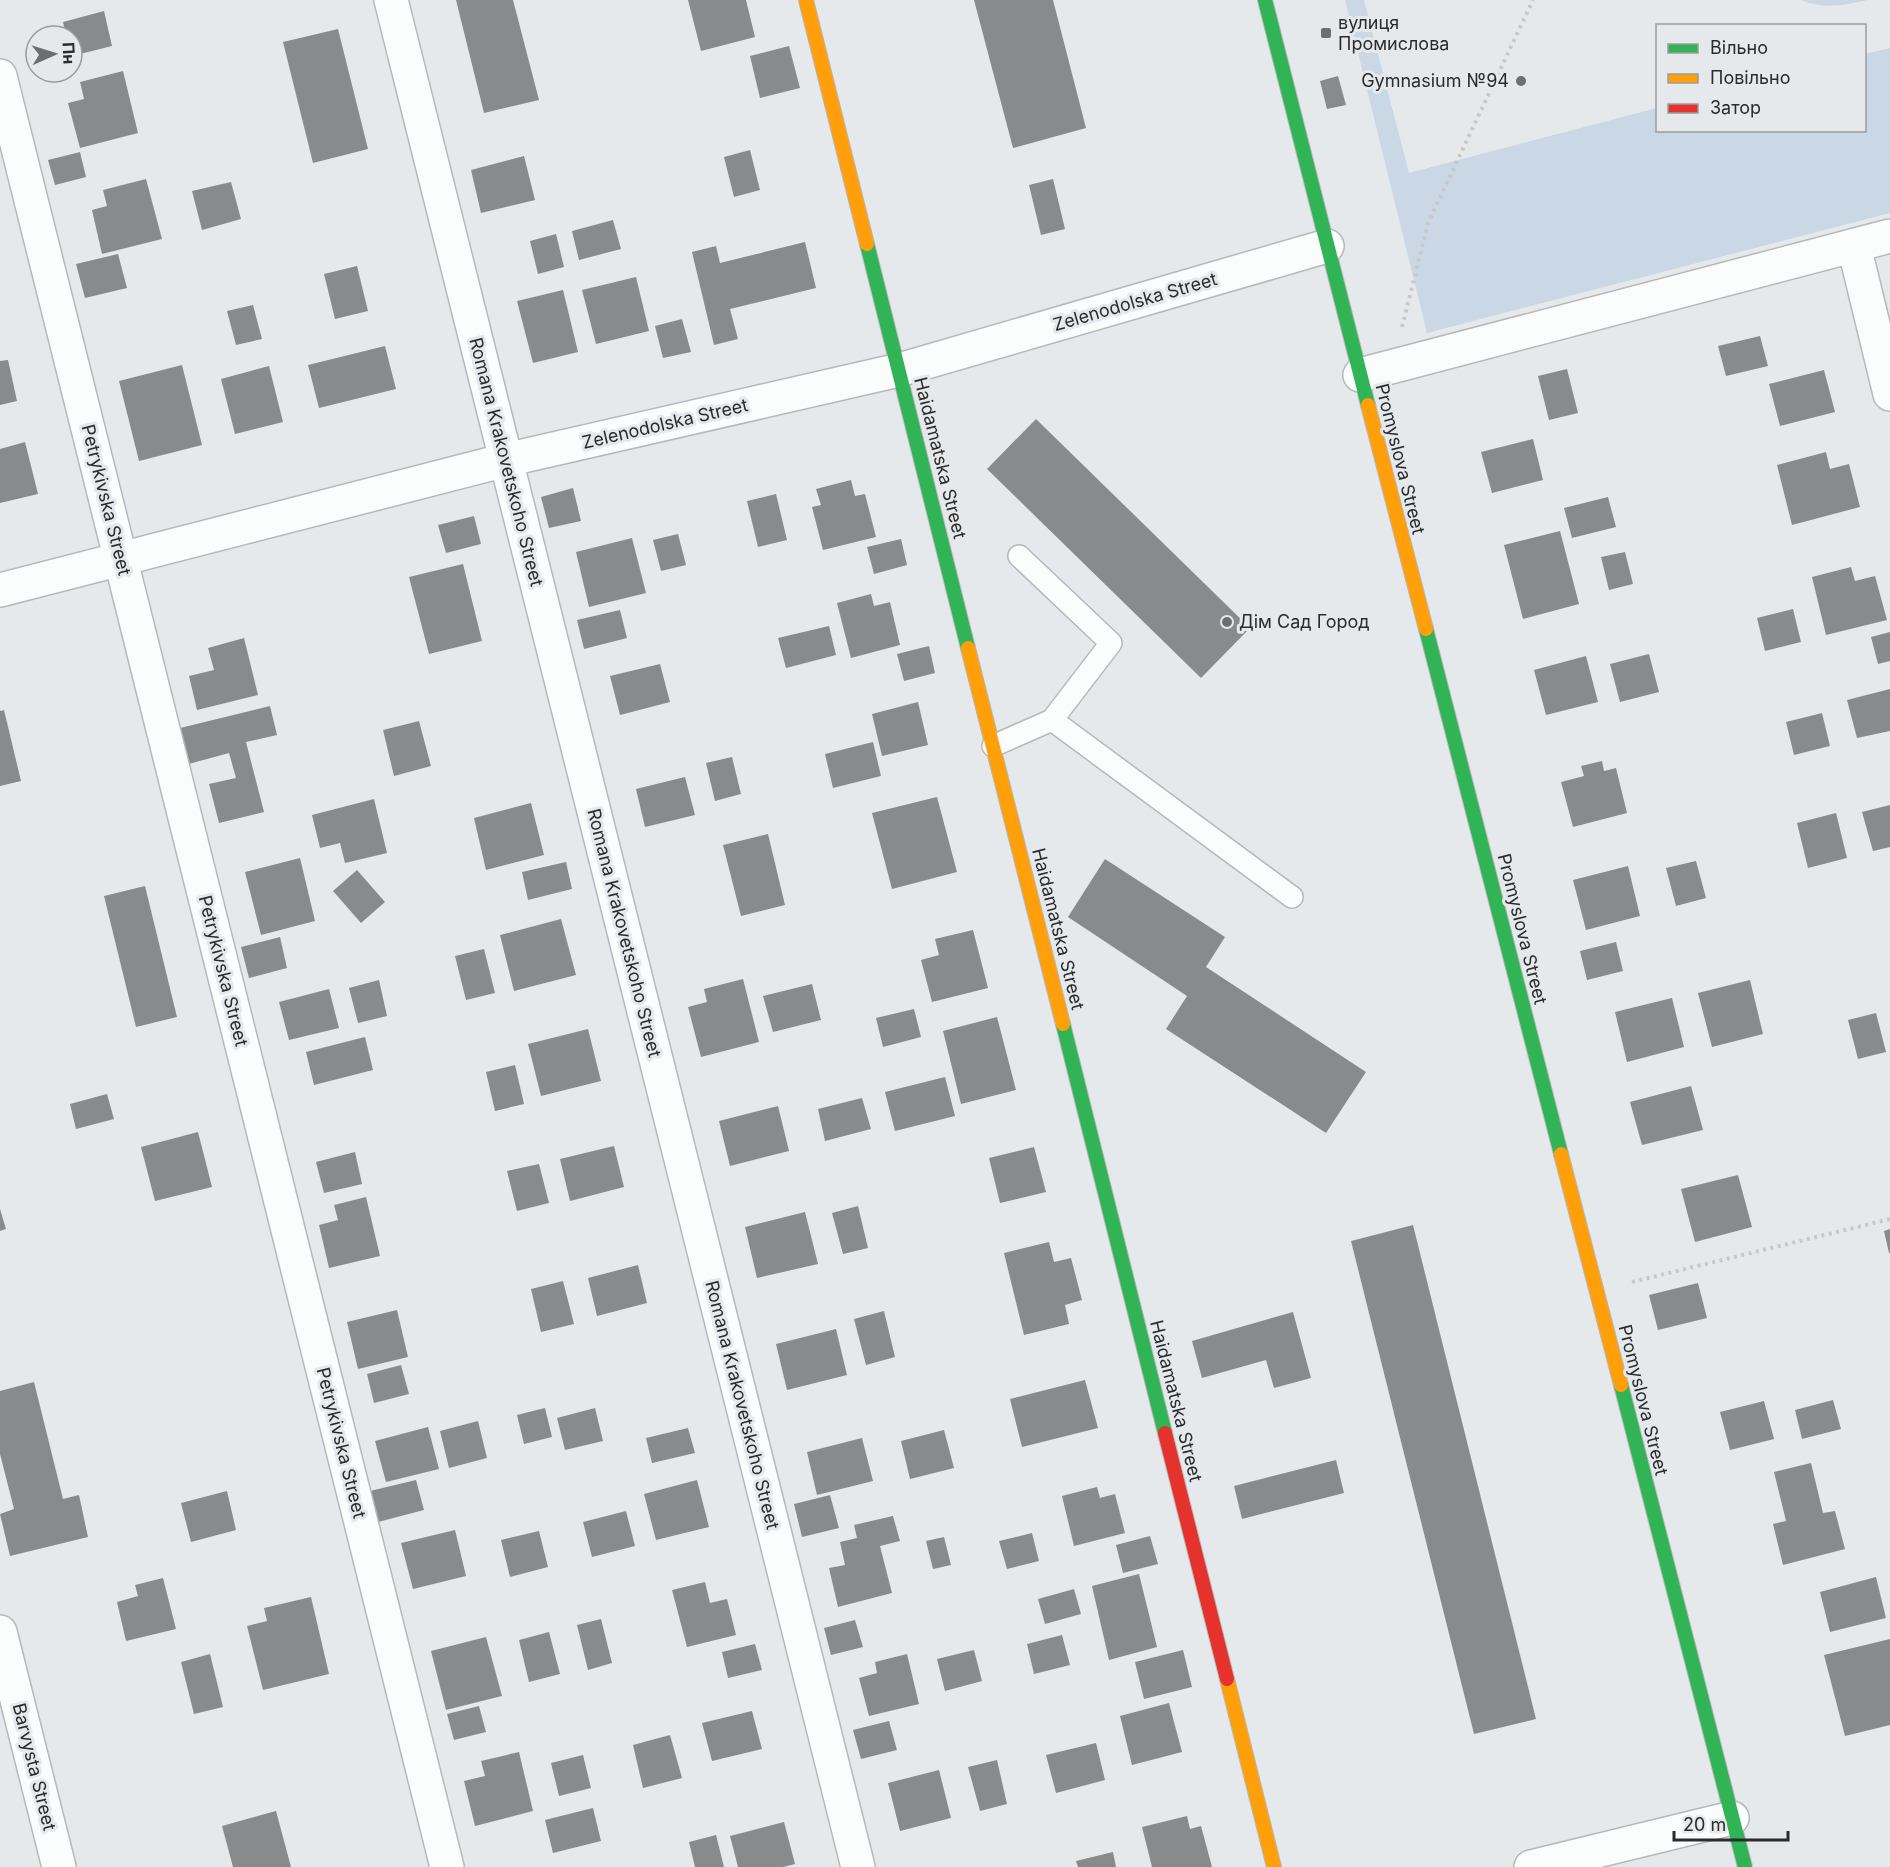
<svg xmlns="http://www.w3.org/2000/svg" width="1890" height="1867" font-family="Inter,sans-serif">
<style>
.green{fill:#cad7e4}
.building{fill:#888a8b}
.lines{fill:none;stroke-linecap:round;stroke-linejoin:round}
.lane-casing{stroke:#b6b8b9;stroke-width:24}
.street-casing{stroke:#b6b8b9;stroke-width:36}
.fast-casing{stroke:#b6b8b9;stroke-width:16}
.slow-casing{stroke:#b6b8b9;stroke-width:16}
.jam-casing{stroke:#b6b8b9;stroke-width:16}
.path{stroke:#c8c8c9;stroke-width:4;stroke-dasharray:3 4.5;stroke-linecap:butt}
.lane{stroke:#fbfcfc;stroke-width:21}
.street{stroke:#fbfcfc;stroke-width:33}
.fast{stroke:#30b455;stroke-width:14}
.slow{stroke:#ff9f0a;stroke-width:14}
.jam{stroke:#e5322d;stroke-width:14}
.poi-dot{fill:#6c6e6f;stroke:#e5e9ec;stroke-width:2}
.labels{text-anchor:middle;stroke-width:6;stroke-linejoin:round;paint-order:stroke}
.poi-label{font-size:18px;fill:#2a2b2c;stroke:#e5e9ec;text-anchor:start}
.street-label{font-size:18px;fill:#2a2b2c;stroke:#e5e9ec}
</style>
<rect width="100%" height="100%" fill="#e6e9eb"/>
<!-- green -->
<g class="green">
<polygon points="1345,0 1364,0 1409,173 1657,108 1658,130 1864,130 1865,54 1890,48 1890,213 1427,333"/>
<path d="M1801,0H1868C1846,5 1823,10 1801,0Z"/>
</g>
<!-- building -->
<g class="building">
<polygon points="456,0 513,0 539,100 484,113"/>
<polygon points="688,0 746,0 755,37 701,51"/>
<polygon points="974,0 1053,0 1086,128 1013,148"/>
<polygon points="104,11 112,46 72,56 72,36 66,36 63,22"/>
<polygon points="338,29 368,149 313,163 283,42"/>
<polygon points="789,46 800,88 760,98 750,56"/>
<polygon points="123,71 138,133 80,148 68,103 84,99 80,82"/>
<polygon points="1338,76 1346,105 1327,109 1320,81"/>
<polygon points="750,150 760,190 734,197 724,157"/>
<polygon points="80,152 86,177 55,185 48,160"/>
<polygon points="524,156 535,200 481,213 471,170"/>
<polygon points="146,179 162,239 102,254 92,210 107,206 103,190"/>
<polygon points="1053,179 1065,229 1041,235 1029,185"/>
<polygon points="231,182 241,219 202,230 192,191"/>
<polygon points="613,220 621,249 579,260 572,231"/>
<polygon points="556,234 564,267 538,274 530,241"/>
<polygon points="805,242 816,288 730,309 738,339 714,345 692,252 716,246 720,263"/>
<polygon points="118,254 127,288 85,298 76,264"/>
<polygon points="357,266 368,311 335,319 324,274"/>
<polygon points="636,277 649,331 596,344 582,290"/>
<polygon points="563,290 578,352 533,363 517,301"/>
<polygon points="253,305 262,339 236,345 227,311"/>
<polygon points="682,319 691,352 663,358 655,326"/>
<polygon points="1760,336 1768,366 1726,376 1718,346"/>
<polygon points="385,346 396,389 319,408 308,365"/>
<polygon points="8,360 17,401 0,405 0,361"/>
<polygon points="182,365 202,445 139,461 119,381"/>
<polygon points="269,366 283,422 235,434 221,379"/>
<polygon points="1567,369 1578,413 1549,420 1538,376"/>
<polygon points="1824,370 1835,412 1780,426 1769,384"/>
<polygon points="1036,419 1250,628 1201,678 987,469"/>
<polygon points="1533,439 1543,480 1492,493 1481,452"/>
<polygon points="25,442 38,494 0,503 0,449"/>
<polygon points="1826,452 1830,469 1849,464 1860,507 1792,525 1777,465"/>
<polygon points="851,480 855,496 865,494 876,537 823,550 812,507 821,505 816,489"/>
<polygon points="573,488 581,521 549,528 541,497"/>
<polygon points="776,494 787,540 758,547 747,501"/>
<polygon points="1608,497 1616,527 1572,538 1564,508"/>
<polygon points="474,516 481,544 446,553 438,525"/>
<polygon points="1560,531 1579,604 1523,619 1504,545"/>
<polygon points="678,534 686,565 661,571 653,540"/>
<polygon points="632,538 646,593 589,607 576,552"/>
<polygon points="901,539 907,565 874,574 867,547"/>
<polygon points="1625,552 1633,584 1609,590 1601,557"/>
<polygon points="463,564 482,641 429,654 409,577"/>
<polygon points="1851,567 1855,581 1875,576 1887,620 1826,635 1812,577"/>
<polygon points="871,594 874,606 890,602 900,645 851,658 837,603"/>
<polygon points="1793,609 1801,642 1765,651 1757,618"/>
<polygon points="620,610 627,638 584,649 577,620"/>
<polygon points="829,626 836,655 786,668 778,638"/>
<polygon points="1890,632 1890,661 1878,664 1871,637"/>
<polygon points="244,638 258,695 197,710 189,676 214,670 208,648"/>
<polygon points="929,646 935,673 904,681 897,654"/>
<polygon points="1649,654 1659,692 1620,702 1610,664"/>
<polygon points="1586,656 1598,702 1546,715 1534,670"/>
<polygon points="660,664 670,702 620,715 610,676"/>
<polygon points="1890,689 1890,731 1857,738 1847,700"/>
<polygon points="918,702 928,745 882,756 872,714"/>
<polygon points="270,706 277,735 246,742 264,812 219,823 209,784 236,778 229,753 185,765 176,729"/>
<polygon points="4,710 21,781 0,786 0,711"/>
<polygon points="1822,713 1830,746 1794,755 1786,722"/>
<polygon points="419,721 431,766 394,776 383,730"/>
<polygon points="873,742 881,776 833,788 825,754"/>
<polygon points="732,757 741,794 715,801 706,763"/>
<polygon points="1602,761 1604,771 1616,768 1627,813 1573,827 1561,782 1584,776 1581,766"/>
<polygon points="685,777 695,815 645,827 636,789"/>
<polygon points="937,797 957,872 892,889 872,813"/>
<polygon points="374,799 387,853 345,863 340,843 320,848 312,815"/>
<polygon points="531,803 544,855 486,870 474,818"/>
<polygon points="1890,805 1890,847 1873,851 1862,812"/>
<polygon points="1836,813 1847,858 1808,868 1797,823"/>
<polygon points="768,834 785,905 741,916 723,845"/>
<polygon points="300,858 315,921 261,935 245,872"/>
<polygon points="1105,859 1225,937 1206,967 1366,1072 1326,1133 1166,1029 1187,996 1068,917"/>
<polygon points="1696,861 1706,898 1676,906 1666,868"/>
<polygon points="566,862 572,889 528,900 522,872"/>
<polygon points="1628,866 1640,916 1586,930 1573,880"/>
<polygon points="357,870 385,902 361,923 333,891"/>
<polygon points="145,886 177,1017 136,1027 104,896"/>
<polygon points="561,919 576,975 514,991 500,935"/>
<polygon points="973,930 988,988 932,1002 921,960 939,955 935,939"/>
<polygon points="280,937 287,968 249,978 241,947"/>
<polygon points="1616,942 1623,971 1587,980 1580,951"/>
<polygon points="484,949 495,993 466,1000 455,956"/>
<polygon points="743,979 759,1042 701,1057 688,1007 707,1002 704,989"/>
<polygon points="379,980 387,1016 358,1023 349,988"/>
<polygon points="1750,980 1763,1034 1712,1047 1698,993"/>
<polygon points="812,984 821,1020 773,1032 763,996"/>
<polygon points="329,989 339,1028 289,1040 279,1002"/>
<polygon points="1672,998 1684,1047 1627,1062 1615,1012"/>
<polygon points="914,1009 921,1037 883,1047 876,1018"/>
<polygon points="1876,1013 1886,1052 1858,1059 1848,1020"/>
<polygon points="997,1017 1016,1090 961,1104 943,1031"/>
<polygon points="588,1029 601,1081 541,1096 528,1044"/>
<polygon points="365,1037 373,1070 314,1085 306,1052"/>
<polygon points="515,1065 524,1104 495,1111 486,1072"/>
<polygon points="945,1077 955,1116 895,1131 885,1092"/>
<polygon points="1691,1086 1703,1130 1642,1145 1630,1102"/>
<polygon points="107,1094 114,1119 76,1129 70,1104"/>
<polygon points="862,1098 871,1129 825,1141 818,1109"/>
<polygon points="778,1106 789,1151 730,1166 719,1121"/>
<polygon points="198,1132 212,1187 155,1201 141,1147"/>
<polygon points="614,1146 624,1187 570,1201 560,1159"/>
<polygon points="1034,1147 1046,1192 1000,1203 989,1158"/>
<polygon points="355,1152 362,1184 324,1193 316,1162"/>
<polygon points="539,1164 549,1203 517,1211 507,1171"/>
<polygon points="1738,1175 1752,1227 1695,1242 1681,1189"/>
<polygon points="366,1197 380,1256 329,1268 319,1225 338,1220 334,1205"/>
<polygon points="858,1206 868,1248 843,1254 832,1213"/>
<polygon points="0,1209 6,1229 0,1231"/>
<polygon points="805,1212 818,1264 757,1278 745,1227"/>
<polygon points="1413,1225 1536,1719 1474,1734 1351,1241"/>
<polygon points="1890,1229 1890,1253 1889,1253 1884,1231"/>
<polygon points="1049,1242 1054,1262 1071,1258 1082,1300 1065,1305 1069,1324 1024,1335 1004,1253"/>
<polygon points="638,1265 647,1303 597,1316 588,1278"/>
<polygon points="563,1281 574,1324 541,1332 531,1289"/>
<polygon points="1698,1283 1707,1318 1658,1330 1649,1295"/>
<polygon points="397,1310 408,1357 358,1369 347,1322"/>
<polygon points="884,1311 895,1357 866,1365 854,1319"/>
<polygon points="1293,1312 1311,1378 1274,1388 1266,1360 1202,1378 1192,1341"/>
<polygon points="836,1329 847,1375 787,1390 776,1344"/>
<polygon points="401,1365 409,1394 374,1403 367,1374"/>
<polygon points="1085,1380 1098,1428 1022,1447 1010,1399"/>
<polygon points="34,1382 63,1499 79,1495 88,1537 10,1556 0,1514 14,1509 0,1454 0,1391"/>
<polygon points="1833,1400 1841,1429 1802,1439 1795,1410"/>
<polygon points="1764,1401 1774,1439 1730,1450 1720,1412"/>
<polygon points="545,1408 552,1437 524,1444 517,1415"/>
<polygon points="595,1408 603,1441 565,1450 557,1418"/>
<polygon points="478,1421 487,1458 449,1468 440,1431"/>
<polygon points="428,1427 439,1469 386,1482 375,1441"/>
<polygon points="688,1428 695,1453 652,1463 646,1438"/>
<polygon points="944,1430 954,1468 910,1479 901,1441"/>
<polygon points="862,1438 873,1481 817,1495 807,1452"/>
<polygon points="1336,1460 1344,1493 1242,1519 1234,1486"/>
<polygon points="1811,1463 1823,1513 1835,1511 1845,1549 1783,1565 1773,1524 1786,1521 1774,1472"/>
<polygon points="416,1480 424,1510 378,1522 370,1491"/>
<polygon points="697,1480 709,1527 656,1540 644,1494"/>
<polygon points="1097,1487 1100,1498 1115,1494 1125,1533 1074,1546 1062,1496"/>
<polygon points="227,1491 236,1530 191,1542 181,1503"/>
<polygon points="830,1495 839,1528 802,1537 794,1504"/>
<polygon points="626,1511 635,1546 592,1557 583,1522"/>
<polygon points="893,1516 900,1541 880,1546 892,1593 838,1607 829,1568 845,1565 840,1542 857,1538 854,1525"/>
<polygon points="455,1530 466,1576 413,1589 401,1543"/>
<polygon points="539,1531 548,1567 510,1577 501,1540"/>
<polygon points="1032,1533 1039,1561 1007,1569 999,1541"/>
<polygon points="1150,1536 1158,1564 1123,1573 1116,1545"/>
<polygon points="944,1537 951,1565 933,1569 926,1541"/>
<polygon points="1139,1574 1157,1647 1109,1660 1092,1586"/>
<polygon points="1876,1577 1886,1618 1830,1632 1820,1592"/>
<polygon points="163,1578 176,1629 126,1641 117,1602 138,1596 135,1585"/>
<polygon points="705,1582 710,1603 727,1599 736,1635 687,1647 672,1590"/>
<polygon points="1074,1589 1081,1614 1045,1624 1038,1599"/>
<polygon points="311,1597 329,1674 263,1690 247,1626 267,1621 264,1608"/>
<polygon points="601,1619 612,1663 588,1670 577,1625"/>
<polygon points="855,1620 863,1647 831,1655 824,1628"/>
<polygon points="549,1632 560,1674 529,1682 519,1640"/>
<polygon points="1062,1635 1070,1665 1034,1674 1027,1644"/>
<polygon points="486,1637 502,1696 446,1710 431,1651"/>
<polygon points="1890,1639 1890,1725 1845,1736 1824,1655"/>
<polygon points="755,1644 762,1670 728,1678 722,1652"/>
<polygon points="974,1650 982,1681 945,1691 937,1659"/>
<polygon points="1183,1650 1192,1687 1144,1699 1135,1662"/>
<polygon points="210,1654 223,1707 194,1714 181,1662"/>
<polygon points="907,1654 919,1704 869,1716 859,1678 877,1673 875,1662"/>
<polygon points="1169,1703 1182,1752 1132,1765 1120,1716"/>
<polygon points="479,1706 486,1732 454,1740 447,1714"/>
<polygon points="752,1711 762,1749 712,1761 702,1723"/>
<polygon points="889,1721 897,1750 861,1759 853,1730"/>
<polygon points="670,1735 682,1778 643,1788 633,1745"/>
<polygon points="1096,1743 1105,1780 1056,1793 1046,1755"/>
<polygon points="519,1752 533,1811 475,1826 464,1781 485,1776 481,1761"/>
<polygon points="583,1755 591,1788 559,1796 551,1763"/>
<polygon points="997,1760 1007,1804 980,1811 968,1767"/>
<polygon points="939,1770 951,1818 900,1831 888,1783"/>
<polygon points="593,1808 601,1841 553,1853 545,1820"/>
<polygon points="276,1811 291,1867 233,1867 222,1826"/>
<polygon points="1187,1816 1190,1829 1201,1826 1212,1867 1152,1867 1142,1827"/>
<polygon points="784,1822 795,1864 783,1867 738,1867 730,1836"/>
<polygon points="716,1835 724,1867 695,1867 689,1842"/>
<polygon points="1113,1852 1116,1867 1078,1867 1076,1861"/>
</g>
<g class="lines">
<defs>
<g id="lane">
<polyline points="1052,720 1292,897"/>
<polyline points="993,746 1052,720 1111,643 1019,556"/>
</g>
<g id="street">
<polyline points="391,0 858,1867"/>
<polyline points="0,76 447,1867"/>
<polyline points="1854,246 1890,394"/>
<polyline points="1360,375 1890,236"/>
<polyline points="0,590 506,460 899,370 1327,246"/>
<polyline points="0,1632 59,1867"/>
<polyline points="1531,1867 1732,1818"/>
</g>
<g id="fast">
<polyline points="1265,0 1368,405"/>
<polyline points="867,244 968,648"/>
<polyline points="1426,629 1561,1154"/>
<polyline points="1063,1024 1165,1433"/>
<polyline points="1621,1385 1745,1867"/>
</g>
<g id="slow">
<polyline points="806,0 867,244"/>
<polyline points="1368,405 1426,629"/>
<polyline points="968,648 1063,1024"/>
<polyline points="1561,1154 1621,1385"/>
<polyline points="1227,1679 1274,1867"/>
</g>
<polyline id="jam" points="1165,1433 1227,1679"/>
</defs>
<!-- lane casing -->
<use href="#lane" class="lane-casing"/>
<!-- street casing -->
<use href="#street" class="street-casing"/>
<!-- fast casing -->
<use href="#fast" class="fast-casing"/>
<!-- slow casing -->
<use href="#slow" class="slow-casing"/>
<!-- jam casing -->
<use href="#jam" class="jam-casing"/>
<!-- path -->
<g class="path">
<polyline points="1402,327 1428,223 1533,0"/>
<polyline points="1632,1282 1890,1219"/>
</g>
<!-- lane -->
<use href="#lane" class="lane"/>
<!-- street -->
<use href="#street" class="street"/>
<!-- fast -->
<use href="#fast" class="fast"/>
<!-- slow -->
<use href="#slow" class="slow"/>
<!-- jam -->
<use href="#jam" class="jam"/>
</g>
<!-- markers -->
<g class="poi-dot">
<rect x="1320" y="27" width="12" height="12" rx="3"/>
<circle cx="1521" cy="81" r="6"/>
<circle cx="1227" cy="622" r="6"/>
</g>
<g class="labels">
<!-- poi labels -->
<g class="poi-label">
<text x="1338" y="29">вулиця<tspan x="1338" dy="21">Промислова</tspan></text>
<text x="1509" y="87" text-anchor="end">Gymnasium №94</text>
<text x="1239" y="628">Дім Сад Город</text>
</g>
<!-- street labels -->
<g class="street-label">
<text transform="translate(1135 302) rotate(-16)" y="6">Zelenodolska Street</text>
<text transform="translate(665 424) rotate(-13)" y="6">Zelenodolska Street</text>
<text transform="translate(940 458) rotate(76)" y="6">Haidamatska Street</text>
<text transform="translate(1400 459) rotate(76)" y="6">Promyslova Street</text>
<text transform="translate(506 462) rotate(76)" y="6">Romana Krakovetskoho Street</text>
<text transform="translate(106 500) rotate(76)" y="6">Petrykivska Street</text>
<text transform="translate(1058 929) rotate(76)" y="6">Haidamatska Street</text>
<text transform="translate(1522 929) rotate(76)" y="6">Promyslova Street</text>
<text transform="translate(624 933) rotate(76)" y="6">Romana Krakovetskoho Street</text>
<text transform="translate(223 971) rotate(76)" y="6">Petrykivska Street</text>
<text transform="translate(1643 1400) rotate(76)" y="6">Promyslova Street</text>
<text transform="translate(1176 1401) rotate(76)" y="6">Haidamatska Street</text>
<text transform="translate(742 1405) rotate(76)" y="6">Romana Krakovetskoho Street</text>
<text transform="translate(341 1443) rotate(76)" y="6">Petrykivska Street</text>
<text transform="translate(34 1767) rotate(76)" y="6">Barvysta Street</text>
</g>
</g>
<!-- legend -->
<rect x="1656" y="24" width="210" height="108" fill="#e5e9ec" stroke="#9a9d9f" stroke-width="1.5"/>
<rect x="1668" y="44" width="30" height="9" fill="#30b455" stroke="#9a9d9f" stroke-width="1.5"/>
<text x="1710" y="54" font-size="18" fill="#2a2b2c">Вільно</text>
<rect x="1668" y="74" width="30" height="9" fill="#ff9f0a" stroke="#9a9d9f" stroke-width="1.5"/>
<text x="1710" y="84" font-size="18" fill="#2a2b2c">Повільно</text>
<rect x="1668" y="104" width="30" height="9" fill="#e5322d" stroke="#9a9d9f" stroke-width="1.5"/>
<text x="1710" y="114" font-size="18" fill="#2a2b2c">Затор</text>
<!-- north arrow -->
<g transform="translate(54 54) rotate(87)"><circle r="28" fill="#e5e9ec" stroke="#9a9d9f" stroke-width="1.5"/>
<path d="M0-4.5L10 22L0 15L-10 22Z" fill="#6c6e6f"/>
<text y="-9" font-size="16" font-weight="bold" text-anchor="middle" fill="#2a2b2c">Пн</text>
</g>
<!-- scale -->
<path d="M1674 1831v9h114v-9" fill="none" stroke="#2a2b2c" stroke-width="3"/>
<text x="1683" y="1831" font-size="18" fill="#2a2b2c" stroke="#e5e9ec" stroke-width="4.5" paint-order="stroke">20 m</text>
</svg>
